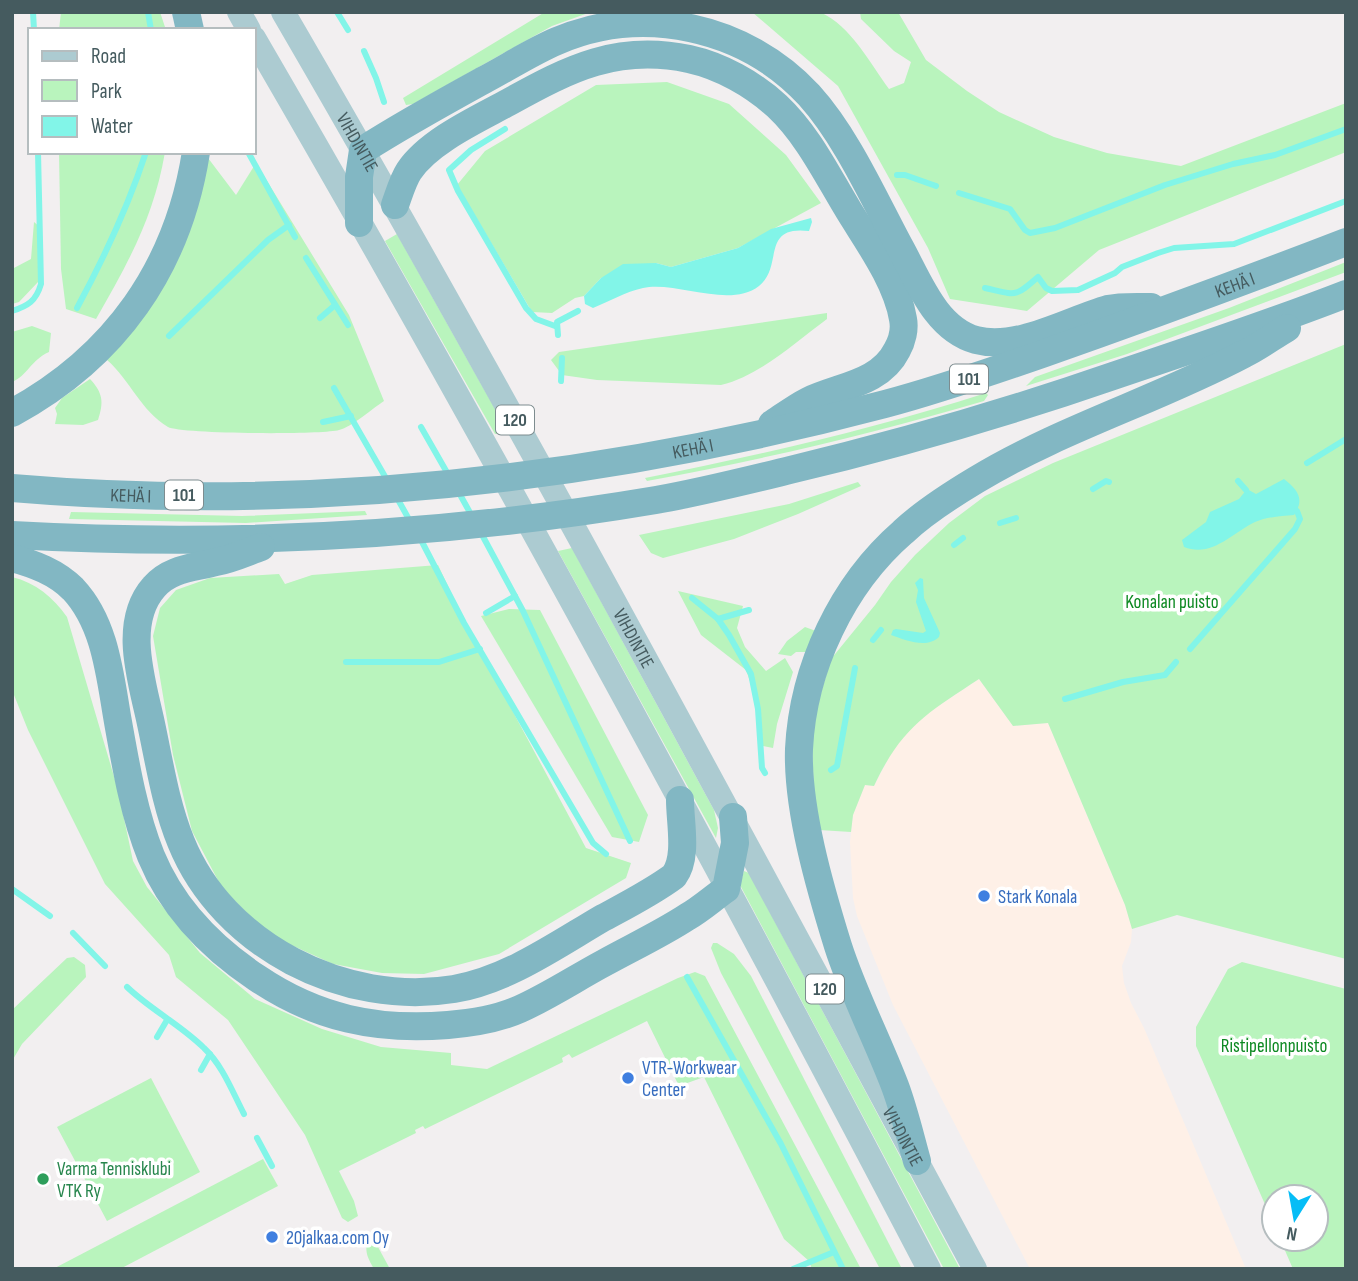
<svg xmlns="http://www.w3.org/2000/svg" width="1358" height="1281" font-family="'Sofia Sans Condensed',sans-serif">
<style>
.commercial{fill:#fef0e7}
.green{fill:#b9f4bd}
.water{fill:#82f5e8}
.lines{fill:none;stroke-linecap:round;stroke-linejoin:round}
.stream{stroke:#82f5e8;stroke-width:6}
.primary{stroke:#accbd1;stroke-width:24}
.highway{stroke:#82b7c3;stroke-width:28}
.shop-dot{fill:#3f7fe0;stroke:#fff;stroke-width:2.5}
.leisure-dot{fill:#2e9e5b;stroke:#fff;stroke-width:2.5}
.labels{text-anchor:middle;stroke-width:7;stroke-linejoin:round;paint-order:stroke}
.shield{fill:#fff;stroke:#7d8c8f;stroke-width:2}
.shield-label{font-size:18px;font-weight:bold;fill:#455b5f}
.street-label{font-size:19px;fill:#455b5f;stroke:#fff}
.park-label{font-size:19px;fill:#0d8922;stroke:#fff}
.shop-label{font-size:19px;fill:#366cbe;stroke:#fff;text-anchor:start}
.leisure-label{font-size:19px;fill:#27864d;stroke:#fff;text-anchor:start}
</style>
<rect width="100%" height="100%" fill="#f2eff0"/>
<!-- commercial -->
<polygon class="commercial" points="979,679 1013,726 1048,723 1125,905 1132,929 1131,942 1122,966 1124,983 1131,1003 1144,1028 1246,1269 1030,1269 893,1005 857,916 853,898 850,842 853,815 865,785 874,786 894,748 909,730 931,711"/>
<!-- green -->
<g class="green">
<polygon points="61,12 160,12 166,30 59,30"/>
<polygon points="545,12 591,12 552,26 413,104 406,105 403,98"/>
<path d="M752,12H820C851,26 870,63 889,89L904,83L911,62L894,51L861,19L860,12H898L926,60L967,91L999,112L1054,137L1107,153L1181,166L1346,103V152L1099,250L1027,311L950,299L928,248L838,86Z"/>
<polygon points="667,82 729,104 786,155 821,203 738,248 671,267 656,263 601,278 584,296 575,298 552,313 532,312 457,185 485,151 596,85"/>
<path d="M59,152H165C154,217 128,263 96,319L66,309L61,269Z"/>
<path d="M205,154L236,195L256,163L349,315L384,401C373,408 352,427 339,430C322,435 180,434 168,427C141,411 130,380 107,360L116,347Z"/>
<polygon points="34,222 41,228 38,282 19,302 12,304 12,269 31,259"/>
<polygon points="397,234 508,432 495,434 385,241"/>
<polygon points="1346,262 1346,272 1127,354 1026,386 1035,377 1229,308"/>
<path d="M827,313V319C794,343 761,375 721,385L597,380L562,375L551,360L559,352Z"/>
<path d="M32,326L51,333L49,352C31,360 27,376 12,382V332Z"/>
<path d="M1346,344V959L1177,915L1132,929L1125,905L1048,723L1013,726L979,679C927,713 901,728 874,786L865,785L853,815L851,832L819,830L814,794L812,743L817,706L831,659L875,605L891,582L915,555L949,523L985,496L1053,463Z"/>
<path d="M90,379C103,393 104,402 98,420L83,425L55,424L57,414L55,408L62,398Z"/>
<path d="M986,393L988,395L984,401C872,434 761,460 647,481L645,478C760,455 874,429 986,393Z"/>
<polygon points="858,482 861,486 798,514 734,539 663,558 651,553 639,535 789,504"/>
<polygon points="365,511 367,515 246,523 69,519 71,512 242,516"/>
<polygon points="572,548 714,810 718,828 716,838 558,551"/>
<polygon points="438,565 467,626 586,848 631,863 626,878 499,954 424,974 382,973 333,964 269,935 222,888 192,831 173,755 153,636 160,608 176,590 210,578 279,574 285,584 312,575"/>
<path d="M12,577C36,583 53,597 67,617L118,790L133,861L147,887L200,953L255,999L322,1029L381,1047L451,1053V1065L487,1069L678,978L695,972L705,976L861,1269H812L809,1261L784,1239L704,1077L679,1086L647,1021L572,1058L569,1054L562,1058L563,1062L425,1129L423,1126L415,1130L416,1133L339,1171L354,1201L358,1216L348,1222L342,1218L305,1135L228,1020L176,977L169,955L105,884L28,730L12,690Z"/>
<polygon points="678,591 743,606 737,628 745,647 766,671 785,658 793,672 777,724 773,748 763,746 757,737 757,701 746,670 701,635"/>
<polygon points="509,609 540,610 648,815 639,842 612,837 481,616"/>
<polygon points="805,627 816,631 808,652 796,652 791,656 778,654 787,641"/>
<polygon points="744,871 749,873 960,1269 944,1269 740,885"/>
<polygon points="713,943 717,943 734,954 751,976 902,1269 880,1269 721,973 711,948"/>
<polygon points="74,957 85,965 86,977 22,1044 12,1061 12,1010 67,958"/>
<polygon points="1242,962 1346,989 1346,1269 1293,1269 1280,1239 1316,1239 1316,1197 1274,1197 1274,1225 1196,1046 1196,1027 1228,969"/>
<polygon points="151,1078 200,1172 107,1221 57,1127"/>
<polygon points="263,1159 278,1186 120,1269 53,1269"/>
<path d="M372,1236L390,1269H374C367,1257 362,1247 372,1236Z"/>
</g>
<!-- water -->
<g class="water">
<path d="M811,218L812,222L809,231C760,225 784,266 759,286C729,309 677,281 643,288C625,292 610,301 593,308L585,304L584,296L601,278L623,264L656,263L671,267L738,248L771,229Z"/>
<path d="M1284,479C1298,490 1305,499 1294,515C1281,516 1267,517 1255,522C1232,533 1212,558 1184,547L1182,540L1206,522L1210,512L1239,499L1247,489L1256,494Z"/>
<path d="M920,578L923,579L924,598L940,633L939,637C927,649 905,640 891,635L893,630L896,629L923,633L926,631L916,602L918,590L915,583Z"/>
</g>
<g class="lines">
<!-- stream -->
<g class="stream">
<polyline points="33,12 34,30"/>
<polyline points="148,12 151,30"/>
<polyline points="337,12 348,30"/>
<polyline points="364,51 376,78 384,102"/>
<polyline points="505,129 471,150 449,170 458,191 526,308 536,319 555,326"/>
<polyline points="248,152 295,237"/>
<polyline points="897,175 905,175 936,186"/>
<polyline points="959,193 1010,209 1025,230 1030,233 1055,228 1165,185 1233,164 1275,155 1346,129"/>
<polyline points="306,258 348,325"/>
<path d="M985,288C1017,295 1014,298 1038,277L1046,288L1052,291L1078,290L1115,273L1122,267L1158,253L1174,248L1234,244L1346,201"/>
<path d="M77,308C104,258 128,207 146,152"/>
<path d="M12,311C28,306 36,301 41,284L38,152"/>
<polyline points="320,318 334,306"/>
<polyline points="558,335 557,322 578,311"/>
<polyline points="169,336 268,240 289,225"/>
<polyline points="561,381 562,358"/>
<polyline points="334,388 387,480"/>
<polyline points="323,422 351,416"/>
<polyline points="421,427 449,476"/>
<polyline points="1307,463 1346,439"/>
<polyline points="1238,481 1246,490"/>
<polyline points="1093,489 1106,481 1109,482"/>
<polyline points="458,491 473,518"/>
<polyline points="396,496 411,523"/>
<polyline points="1000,523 1016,518"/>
<polyline points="480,531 523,611 630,841"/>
<polyline points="420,538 464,623 593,843 606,854"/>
<polyline points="954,545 963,538"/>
<polyline points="692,598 718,619 729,635 751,674 758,709 762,768 765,773"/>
<polyline points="486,613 515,596"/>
<polyline points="718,619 749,610"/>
<polyline points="873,640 881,630"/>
<polyline points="1190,649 1295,529 1300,519 1297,511"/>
<polyline points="346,662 439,662 480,649"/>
<polyline points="1065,699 1123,682 1165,675 1176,662"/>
<polyline points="831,770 837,766 855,668"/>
<polyline points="12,889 50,916"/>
<polyline points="73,933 105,966"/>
<polyline points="687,977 781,1144 843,1269"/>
<path d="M127,987C151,1010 181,1025 204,1048C223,1066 232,1091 244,1114"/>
<polyline points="157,1037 167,1020"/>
<polyline points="201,1070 210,1054"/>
<polyline points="257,1138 272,1166"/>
<polyline points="793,1269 834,1252"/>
</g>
<!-- primary -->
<g class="primary">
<polyline points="239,12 249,30"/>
<path id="s1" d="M283,12C524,426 748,848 975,1269"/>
<path d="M254,38C489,442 712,854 929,1269"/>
</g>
<!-- highway -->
<g class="highway">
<polyline points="186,12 190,30"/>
<path d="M395,205C399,194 403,180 409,171C429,141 478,119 509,102C570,68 618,44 689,59C721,66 753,84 777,106C808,135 827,175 849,211C868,242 897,282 903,319C905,329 902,341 897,350C880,384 839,386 808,401C796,407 784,416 772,424"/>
<path d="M359,223V177L363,150C402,125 442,103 482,81C507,68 531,52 557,41C643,4 745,26 809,95C847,137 874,199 901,249C919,282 936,329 976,340C1017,351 1069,320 1108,309C1121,306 1137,307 1151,307"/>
<path d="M12,413C115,357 178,268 196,152"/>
<path id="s2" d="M12,488C305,513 601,479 885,404C938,390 990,372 1042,354C1144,318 1245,281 1346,242"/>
<path d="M12,535C228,547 443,536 656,500C701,492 745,481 790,470C899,444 1006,413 1113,376C1191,350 1269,324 1346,294"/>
<path d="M261,547C247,552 232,559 216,562C194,568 170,568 154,587C123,622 141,678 150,719C159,760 165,803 181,842C223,946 345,1007 454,989C507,980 555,946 601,919C625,906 651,893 674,876C688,857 680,823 680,800"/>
<path d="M12,558C34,564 56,572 73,589C106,624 110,677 118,722C126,767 134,814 151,856C172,907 212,948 257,978C316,1018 377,1031 448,1025C473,1023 498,1019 520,1009C549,996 576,978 604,963C631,948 661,934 687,917C701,909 713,898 726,889L735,843L733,817"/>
<path d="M917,1161C910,1136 904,1110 895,1086C877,1039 853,993 838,946C820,888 797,809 799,749C803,668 842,585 903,532C924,512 951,495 976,480C1060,429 1157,400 1244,354C1259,347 1273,336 1287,328"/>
</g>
</g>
<!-- markers -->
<g class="shop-dot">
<circle cx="984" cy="896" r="7"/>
<circle cx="628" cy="1078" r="7"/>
<circle cx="272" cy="1237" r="7"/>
</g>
<circle class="leisure-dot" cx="43" cy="1179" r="7"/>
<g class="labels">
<!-- shield labels -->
<g class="shield">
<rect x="950" y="364.5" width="38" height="29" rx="5"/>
<rect x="496" y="405.5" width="38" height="29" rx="5"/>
<rect x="165" y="480.5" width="38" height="29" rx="5"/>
<rect x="806" y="974.5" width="38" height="29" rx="5"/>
</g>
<g class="shield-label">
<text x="969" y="385">101</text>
<text x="515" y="426">120</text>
<text x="184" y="501">101</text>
<text x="825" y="995">120</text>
</g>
<!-- street labels -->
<g class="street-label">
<text dy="7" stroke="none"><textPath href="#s1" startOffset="150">VIHDINTIE</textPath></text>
<text dy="7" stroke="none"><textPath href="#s2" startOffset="1251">KEHÄ I</textPath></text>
<text dy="7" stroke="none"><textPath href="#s2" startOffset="684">KEHÄ I</textPath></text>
<text dy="7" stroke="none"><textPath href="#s2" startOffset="119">KEHÄ I</textPath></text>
<text dy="7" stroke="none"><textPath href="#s1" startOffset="718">VIHDINTIE</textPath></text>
<text dy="7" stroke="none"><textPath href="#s1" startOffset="1284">VIHDINTIE</textPath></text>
</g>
<!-- park labels -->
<g class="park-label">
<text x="1172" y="608">Konalan puisto</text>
<text x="1274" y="1052">Ristipellonpuisto</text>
</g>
<!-- shop labels -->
<g class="shop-label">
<text x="998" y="903">Stark Konala</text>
<text x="642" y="1074">VTR-Workwear<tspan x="642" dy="22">Center</tspan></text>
<text x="286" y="1244">20jalkaa.com Oy</text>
</g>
<!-- leisure labels -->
<g class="leisure-label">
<text x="57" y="1175">Varma Tennisklubi<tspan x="57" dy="22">VTK Ry</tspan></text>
</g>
</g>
<!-- border -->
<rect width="1358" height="1281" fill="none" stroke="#455b5f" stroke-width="28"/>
<!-- legend -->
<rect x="28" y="28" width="228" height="126" fill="#ffffff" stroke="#b5bdbf" stroke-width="2"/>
<rect x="42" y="51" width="35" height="10" fill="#accbd1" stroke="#b5bdbf" stroke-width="2"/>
<text x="91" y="63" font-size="21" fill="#455b5f">Road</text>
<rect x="42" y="80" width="35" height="21" fill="#b9f4bd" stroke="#b5bdbf" stroke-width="2"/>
<text x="91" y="98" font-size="21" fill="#455b5f">Park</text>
<rect x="42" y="116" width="35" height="21" fill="#82f5e8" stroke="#b5bdbf" stroke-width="2"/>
<text x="91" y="133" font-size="21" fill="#455b5f">Water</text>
<!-- north arrow -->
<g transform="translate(1295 1218) rotate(191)"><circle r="33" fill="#ffffff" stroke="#b5bdbf" stroke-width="2"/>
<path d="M0-5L12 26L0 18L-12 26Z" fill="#06bdf6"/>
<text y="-10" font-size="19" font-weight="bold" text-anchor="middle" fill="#455b5f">N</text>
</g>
</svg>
